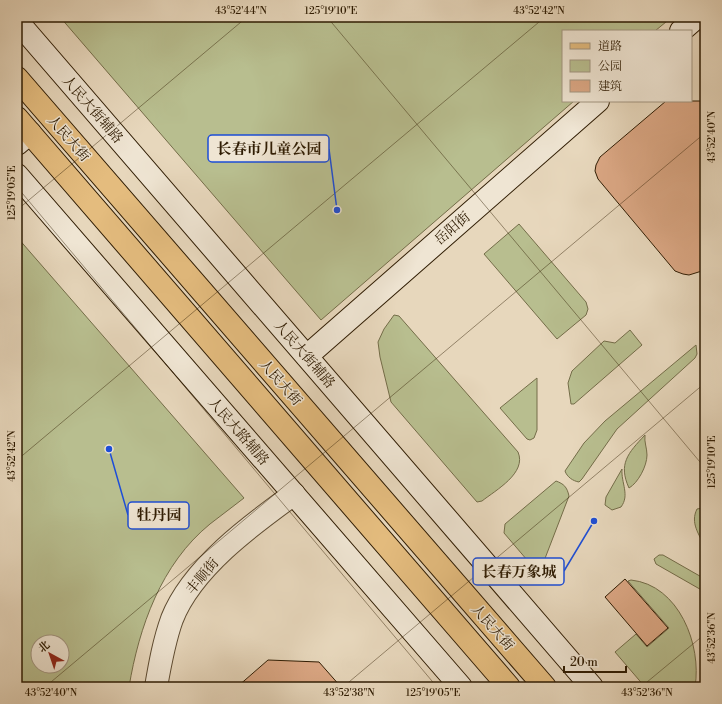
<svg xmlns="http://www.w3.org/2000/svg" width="722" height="704" font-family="'Libre Bodoni','Noto Serif SC',serif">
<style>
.green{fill:#b8be8f;stroke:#746d49;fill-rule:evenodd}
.building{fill:#dba784;stroke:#2f1c03}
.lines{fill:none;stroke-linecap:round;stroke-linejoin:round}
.street-casing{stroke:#5d4b31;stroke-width:24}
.secondary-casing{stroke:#2f1c03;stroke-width:24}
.primary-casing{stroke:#2f1c03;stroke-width:24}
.street{stroke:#efe5d3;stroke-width:22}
.secondary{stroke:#efe5d3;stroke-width:22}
.primary{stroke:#e4bc7e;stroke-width:22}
.ticks{fill:none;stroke:#2f1c03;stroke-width:1;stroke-opacity:0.45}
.labels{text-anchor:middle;stroke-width:3;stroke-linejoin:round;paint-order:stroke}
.street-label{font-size:14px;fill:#2f1c03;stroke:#efe5d3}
.leader{fill:none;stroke:#1d4ed8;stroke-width:1.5}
.callout-dot{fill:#1d4ed8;stroke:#efe5d3;stroke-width:1.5}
.callout{fill:#efe5d3;stroke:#1d4ed8;stroke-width:1.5}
.callout-label{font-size:15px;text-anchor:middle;font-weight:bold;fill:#2f1c03}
.neatline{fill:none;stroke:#2f1c03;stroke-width:1.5}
.ticks-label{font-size:10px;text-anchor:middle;fill:#2f1c03}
</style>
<rect width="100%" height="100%" fill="#e7d7bc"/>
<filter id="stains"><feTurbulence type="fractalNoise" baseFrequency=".005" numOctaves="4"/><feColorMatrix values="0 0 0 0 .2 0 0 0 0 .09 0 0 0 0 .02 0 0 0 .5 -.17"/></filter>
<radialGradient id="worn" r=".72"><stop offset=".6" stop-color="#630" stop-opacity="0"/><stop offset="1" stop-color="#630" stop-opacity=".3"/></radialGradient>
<!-- green -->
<g class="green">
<polygon points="60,17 672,17 655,31 563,31 563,101 574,101 321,320"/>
<polygon points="519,224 586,302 588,309 586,315 557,339 484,254"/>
<path d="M17,237L244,498C233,507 221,515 210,524C161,564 139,627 129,687H17ZM38,642H62V666H38Z"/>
<path d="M394,315L399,316L518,452C527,473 496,490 482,501L477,502L391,402L380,357L378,342L384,329Z"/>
<polygon points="630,330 642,345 574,404 571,404 568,383 572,371 604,341 615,343"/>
<path d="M696,345L697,354L695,358L617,429L582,479L579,482C573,481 567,477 565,471L584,443L605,421Z"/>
<polygon points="537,378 537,430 534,438 530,440 527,439 500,408"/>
<path d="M645,435C644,442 647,448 647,455C647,466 638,483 629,488C618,464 628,453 645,435Z"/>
<path d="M622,469C621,483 630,495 621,507L612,510L605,505L606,497Z"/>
<path d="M556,481C564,484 567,487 569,496L539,574L504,533L505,524Z"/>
<path d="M702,508L705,509V547C699,534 690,523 697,509Z"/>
<polygon points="659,555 663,555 705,579 705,592 656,564 654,559"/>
<path d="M631,580C679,585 702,645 695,687H645L615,652L636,634L647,647L669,628L628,581Z"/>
<polygon points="705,665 705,687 699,687"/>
</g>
<!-- building -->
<g class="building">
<polygon points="666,101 705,101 705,270 689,275 683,274 675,271 598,179 595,171 596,165 600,157"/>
<polygon points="625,579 668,628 647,646 605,597"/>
<polygon points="268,660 319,662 341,687 237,687"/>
</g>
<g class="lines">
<defs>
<path id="street" d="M156,687C160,664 164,641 172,619C192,568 251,525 294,494"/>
<g id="secondary">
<polyline points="17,21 592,687"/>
<polyline points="681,31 697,17"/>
<polyline points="17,144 30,133"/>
<polyline points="17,175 461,687"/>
<polyline points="307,356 598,101"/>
</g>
<g id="primary">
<polyline points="17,78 545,687"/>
<polyline points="17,118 509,687"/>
</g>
</defs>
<!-- street casing -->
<use href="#street" class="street-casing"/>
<!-- secondary casing -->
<use href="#secondary" class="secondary-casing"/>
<!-- primary casing -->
<use href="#primary" class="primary-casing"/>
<!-- street -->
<use href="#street" class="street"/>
<!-- secondary -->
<use href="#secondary" class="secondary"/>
<!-- primary -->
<use href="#primary" class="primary"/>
</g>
<!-- ticks -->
<path class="ticks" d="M327,17L705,468M17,187L437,687M17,210L247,17M17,460L545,17M45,687L705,133M343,687L705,383M641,687L705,634"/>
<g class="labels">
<!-- street labels -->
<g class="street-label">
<text transform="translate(93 109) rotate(49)" y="5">人民大街辅路</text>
<text transform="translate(69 138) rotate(49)" y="5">人民大街</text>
<text transform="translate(452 228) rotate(-41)" y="5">岳阳街</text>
<text transform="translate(305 354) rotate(49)" y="5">人民大街辅路</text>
<text transform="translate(281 382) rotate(49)" y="5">人民大街</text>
<text transform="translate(239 431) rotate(49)" y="5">人民大路辅路</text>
<text transform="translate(202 576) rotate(-50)" y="5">丰顺街</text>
<text transform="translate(493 627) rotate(49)" y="5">人民大街</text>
</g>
</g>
<!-- callouts -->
<path class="leader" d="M337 210L329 149M109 449L128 515M594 521L564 571"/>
<g class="callout-dot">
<circle cx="337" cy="210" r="4"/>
<circle cx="109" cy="449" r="4"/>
<circle cx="594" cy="521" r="4"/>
</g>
<g class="callout">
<rect x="208" y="135" width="121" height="27" rx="4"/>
<rect x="128" y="502" width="61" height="27" rx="4"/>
<rect x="473" y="558" width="91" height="27" rx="4"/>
</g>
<g class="callout-label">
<text x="269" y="154">长春市儿童公园</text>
<text x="159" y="520">牡丹园</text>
<text x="519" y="577">长春万象城</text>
</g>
<!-- margin -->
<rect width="722" height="704" fill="none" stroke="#e7d7bc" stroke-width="44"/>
<!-- legend -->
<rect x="562" y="30" width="130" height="72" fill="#efe5d3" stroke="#a29580"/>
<rect x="570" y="43" width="20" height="6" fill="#e4bc7e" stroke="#a29580"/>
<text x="598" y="50" font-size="12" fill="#2f1c03">道路</text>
<rect x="570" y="60" width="20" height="12" fill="#b8be8f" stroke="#a29580"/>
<text x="598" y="70" font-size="12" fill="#2f1c03">公园</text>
<rect x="570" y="80" width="20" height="12" fill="#dba784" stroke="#a29580"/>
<text x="598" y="90" font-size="12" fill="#2f1c03">建筑</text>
<!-- north arrow -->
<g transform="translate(50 654) rotate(320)"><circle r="19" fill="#efe5d3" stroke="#a29580"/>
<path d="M0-3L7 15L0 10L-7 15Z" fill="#8f2418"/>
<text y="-6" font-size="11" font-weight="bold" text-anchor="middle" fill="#2f1c03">北</text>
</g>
<!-- scale -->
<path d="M564 666v6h62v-6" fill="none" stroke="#2f1c03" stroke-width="2"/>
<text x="570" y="666" font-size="12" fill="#2f1c03" stroke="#efe5d3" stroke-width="3" paint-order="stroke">20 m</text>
<rect x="22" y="22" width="678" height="660" class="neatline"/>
<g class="ticks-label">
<text x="241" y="14">43°52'44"N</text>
<text x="331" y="14">125°19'10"E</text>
<text x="539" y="14">43°52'42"N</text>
<text transform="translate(711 137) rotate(-90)" y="4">43°52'40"N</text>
<text transform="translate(11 193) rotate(-90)" y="4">125°19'05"E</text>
<text transform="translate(11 456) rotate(-90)" y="4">43°52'42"N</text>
<text transform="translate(711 462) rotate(-90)" y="4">125°19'10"E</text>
<text transform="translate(711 638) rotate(-90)" y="4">43°52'36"N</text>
<text x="51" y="696">43°52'40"N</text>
<text x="349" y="696">43°52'38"N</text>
<text x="433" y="696">125°19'05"E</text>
<text x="647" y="696">43°52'36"N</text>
</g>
<rect width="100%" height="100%" filter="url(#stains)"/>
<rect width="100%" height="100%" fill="url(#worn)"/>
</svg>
